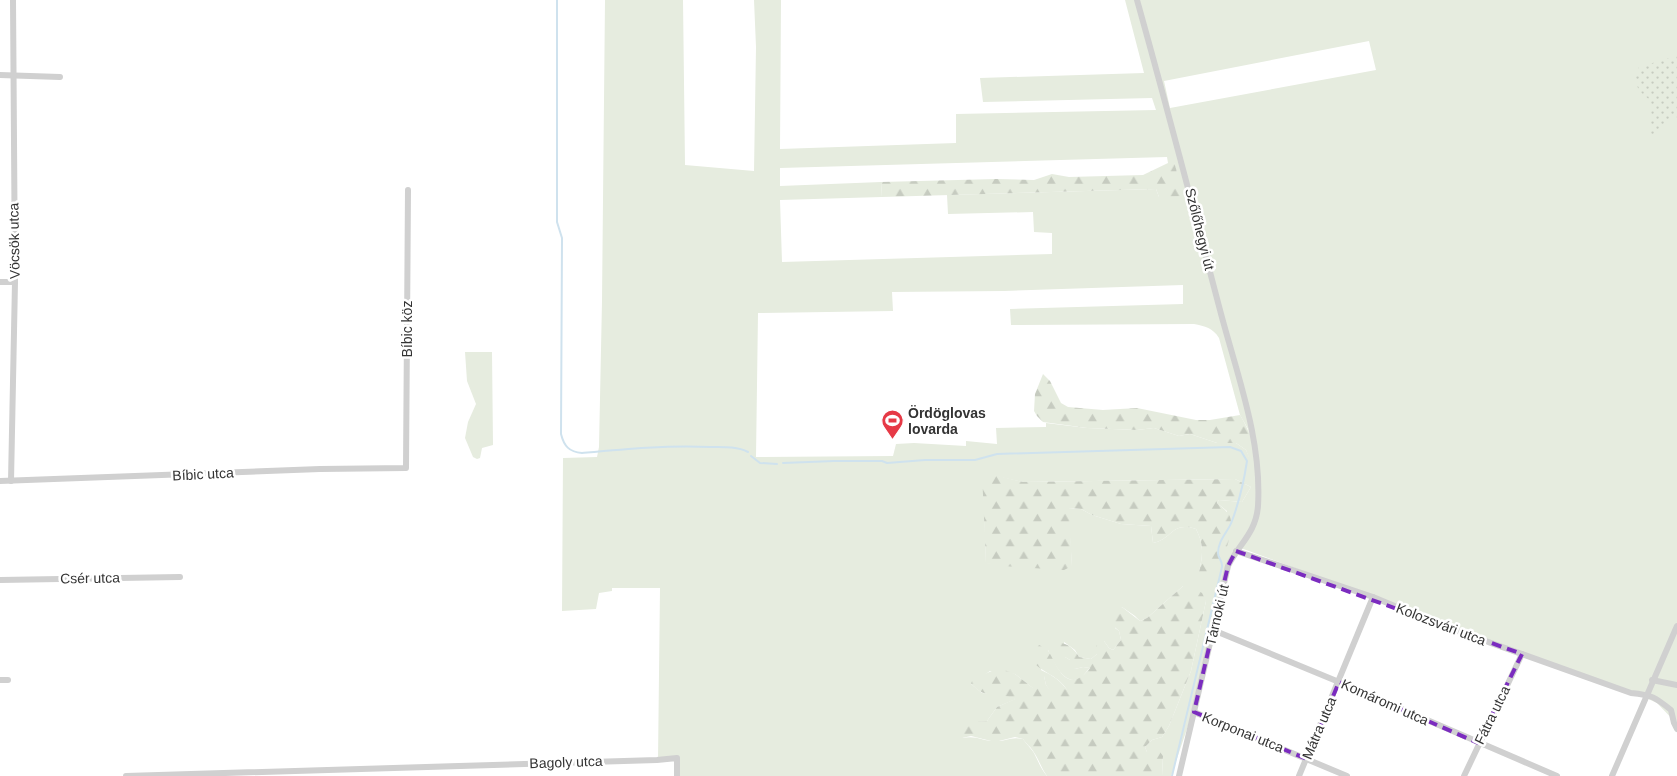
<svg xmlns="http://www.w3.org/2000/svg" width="1677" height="776" font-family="Helvetica,sans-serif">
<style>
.green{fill:#e6ecdf;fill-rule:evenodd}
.forest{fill:url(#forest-firs)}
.park{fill:url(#park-dots)}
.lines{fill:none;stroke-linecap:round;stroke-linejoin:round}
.stream{stroke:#cfe2ee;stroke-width:2}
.minor{stroke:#d0d0d0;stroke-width:6}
.marked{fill:none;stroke:#7b2cbf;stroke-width:4;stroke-dasharray:10 6;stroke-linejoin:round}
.labels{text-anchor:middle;stroke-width:5;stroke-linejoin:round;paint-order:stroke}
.street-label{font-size:14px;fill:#333;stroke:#fff}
.poi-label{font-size:14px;font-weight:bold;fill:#333;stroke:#fff;text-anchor:start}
</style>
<defs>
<pattern id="forest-firs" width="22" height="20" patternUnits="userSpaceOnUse" patternTransform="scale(1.25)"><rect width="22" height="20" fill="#e6ecdf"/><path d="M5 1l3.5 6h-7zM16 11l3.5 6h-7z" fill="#c6cbc0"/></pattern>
<pattern id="park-dots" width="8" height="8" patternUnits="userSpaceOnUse" patternTransform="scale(1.25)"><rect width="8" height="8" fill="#e6ecdf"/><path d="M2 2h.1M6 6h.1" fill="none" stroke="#c6cbc0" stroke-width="1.8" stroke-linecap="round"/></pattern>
</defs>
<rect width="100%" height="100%" fill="#fff"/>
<!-- green -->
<g class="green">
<path d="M605,0H683L685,165L754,171L756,47L754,0H781L780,149L956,143V114L1156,110L1152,98L983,102L980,78L1144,73L1125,0H1677V724L1657,703L1646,698L1238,547L1230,561L1188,726L1171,776H1162L1163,756L1155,753L1147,752L1145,747L1152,740L1162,737L1169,726L1191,671L1206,601L1183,586L1147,618L1140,621L1135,616L1122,607L1115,628L1119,631L1121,640L1113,650L1109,648L1104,641L1097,654L1091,659L1079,657L1075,650L1064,642L1065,657L1070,660L1075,669L1083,667L1090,668C1087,670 1085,674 1082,677C1065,689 1053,661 1048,650L1041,670C1052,675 1060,680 1068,691H1050L1046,685L1044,676L1034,689L1015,674L990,671L971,684L982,693L1010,696L1016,699L997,707L987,721L978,722L962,738C977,735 982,741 995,741C1005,742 1010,736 1023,739C1026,744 1031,748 1034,753C1038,761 1041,769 1047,776H678L676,760H658L660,588H612V591L599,593L596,609L562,611L563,458L597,457L599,447L602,301ZM1369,41L1376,70L1170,108L1164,81ZM1167,157L1168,163H1174L1177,172L1159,197L1156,189L947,195L948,214L1033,212L1034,232L1052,233V254L782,262L780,200L882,197L881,182L780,186V168ZM1183,285V304L1010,309L1011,325L1194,324C1205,326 1213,328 1219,338L1240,415L1248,429L1253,466L1246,450L1236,443H1217L1190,434L1179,436L1154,428L1137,430L1087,428L1046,423V427L996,428L997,444L966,441V446L914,443L896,444L893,456L756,457L758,313L893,311L892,292L1004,291ZM983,473L1023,482L1235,479L1251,487L1242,502L1219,500L1217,503L1227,511L1225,535L1199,572C1203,554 1204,545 1196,529C1171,521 1173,539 1153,543L1151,526L1121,524L1092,515L1081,509L1068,508L1072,566L986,563Z"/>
<polygon points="465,352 492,352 493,445 482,448 480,458 477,459 473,457 465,438 468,422 476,404 467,381"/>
</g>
<!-- forest -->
<g class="forest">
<polygon points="1174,162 1177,172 1182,172 1188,196 1159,197 1156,189 882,197 881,182 996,179 1034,180 1052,174 1069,177 1143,175 1168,163"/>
<path d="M1043,374L1050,381L1061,403L1068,407L1103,410L1137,408L1196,420H1210L1240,415C1251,433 1254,445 1253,466H1248L1249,458L1246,450L1236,443H1217L1190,434L1179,436L1154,428L1137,430L1087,428L1043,422L1037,416L1034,411L1035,394Z"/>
<path d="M982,472L1023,482L1235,479L1251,487L1242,502L1219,500L1217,503C1229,513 1237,519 1225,535L1229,540L1225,553L1207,573L1199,572C1203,554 1204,545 1196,529C1171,521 1173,539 1153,543L1151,526L1121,524L1092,515L1081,509L1069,508L1072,566L1064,570L1002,566L986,563Z"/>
<path d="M1189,585L1202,593L1206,601L1191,671L1169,726L1162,737L1152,740L1145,747L1147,752H1160L1163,756L1162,776H1047C1041,768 1039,759 1033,751C1030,746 1027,745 1023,739L1015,737L995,742L971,736L962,738L958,737L956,731L959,725L969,722L987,721L997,707L1015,699C1006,694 994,697 984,693C979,692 975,687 971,684L974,675H982L999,668L1015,674L1033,688L1030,678L1032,673L1044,676L1046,685L1050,690L1055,686L1067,690C1059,676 1043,673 1033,662L1035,651L1039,645C1043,647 1047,648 1049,652C1055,662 1065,690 1082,676C1085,674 1088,670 1090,668L1083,667L1075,669L1070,667V660L1065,657L1056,655L1053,650V645C1063,639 1074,648 1079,657L1091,659L1097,654L1096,646L1101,641H1104L1109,648L1113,650L1121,640L1119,631L1109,622L1111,617L1122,607L1140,621L1147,618L1183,586Z"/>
</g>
<!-- park -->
<path class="park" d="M1677,50V117L1669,122L1651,137L1647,134C1652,122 1652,113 1650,100C1638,91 1631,82 1639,67L1673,57Z"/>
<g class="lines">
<!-- stream -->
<g class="stream">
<path d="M557,0V222L562,238L561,434C564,446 569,452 582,453C625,449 667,445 710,447C722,447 737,446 748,452"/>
<polyline points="751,456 760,463 777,464"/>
<path d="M783,463L834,461H882L887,463L925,460H975L997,454L1197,448L1230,447L1241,451L1247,461C1244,481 1239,502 1232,521C1228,532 1218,540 1218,553C1218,559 1223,561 1222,567L1172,776"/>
</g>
<!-- minor -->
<g class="minor">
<path d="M1137,0C1166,103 1193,207 1220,310C1237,375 1262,439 1258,506C1256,533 1239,544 1228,566L1179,776"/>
<polyline points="0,75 60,77"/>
<polyline points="0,282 15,282"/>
<polyline points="0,481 320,469 406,468 408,190"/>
<polyline points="11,481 15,282 13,0"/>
<path d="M1236,551L1373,597L1438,624L1631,693C1652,695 1655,697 1671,710L1674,723L1677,729"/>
<polyline points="0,580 180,577"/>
<polyline points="1213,630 1339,682 1557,776"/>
<polyline points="0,680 8,680"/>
<polyline points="1652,680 1677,685"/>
<polyline points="1194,712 1347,776"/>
<polyline points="126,776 657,760 677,758 677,776"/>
<polyline points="1299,776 1373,597"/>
<polyline points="1464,776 1522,654"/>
<polyline points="1612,776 1677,626"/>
</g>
</g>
<!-- marked area -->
<path class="marked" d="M1236,551L1522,654L1478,743L1339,682L1307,759L1194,712L1228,566Z"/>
<!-- icons -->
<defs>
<symbol id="stadium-pin" viewBox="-11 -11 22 30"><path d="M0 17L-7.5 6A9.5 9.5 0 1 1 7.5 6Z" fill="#e63946" stroke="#fff"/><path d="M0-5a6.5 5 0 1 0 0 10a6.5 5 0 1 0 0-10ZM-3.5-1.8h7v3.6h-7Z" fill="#fff"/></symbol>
</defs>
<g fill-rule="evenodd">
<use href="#stadium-pin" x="880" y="408" width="25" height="34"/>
</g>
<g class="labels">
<!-- street labels -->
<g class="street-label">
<text transform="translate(1200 229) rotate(76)" y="5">Szőlőhegyi út</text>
<text transform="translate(14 241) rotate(-91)" y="5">Vöcsök utca</text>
<text transform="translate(407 329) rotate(-90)" y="5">Bíbic köz</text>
<text transform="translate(203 474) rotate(-3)" y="5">Bíbic utca</text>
<text transform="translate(90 578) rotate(-1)" y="5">Csér utca</text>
<text transform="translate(1217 615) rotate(-77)" y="5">Tárnoki út</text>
<text transform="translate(1441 624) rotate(21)" y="5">Kolozsvári utca</text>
<text transform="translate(1385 702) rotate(24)" y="5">Komáromi utca</text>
<text transform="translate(1492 715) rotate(-64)" y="5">Fátra utca</text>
<text transform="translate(1319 728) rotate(-67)" y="5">Mátra utca</text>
<text transform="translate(1243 732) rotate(22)" y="5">Korponai utca</text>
<text transform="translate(566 762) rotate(-2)" y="5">Bagoly utca</text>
</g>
<!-- poi labels -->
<g class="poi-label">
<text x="908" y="418">Ördöglovas<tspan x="908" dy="16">lovarda</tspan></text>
</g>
</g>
</svg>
